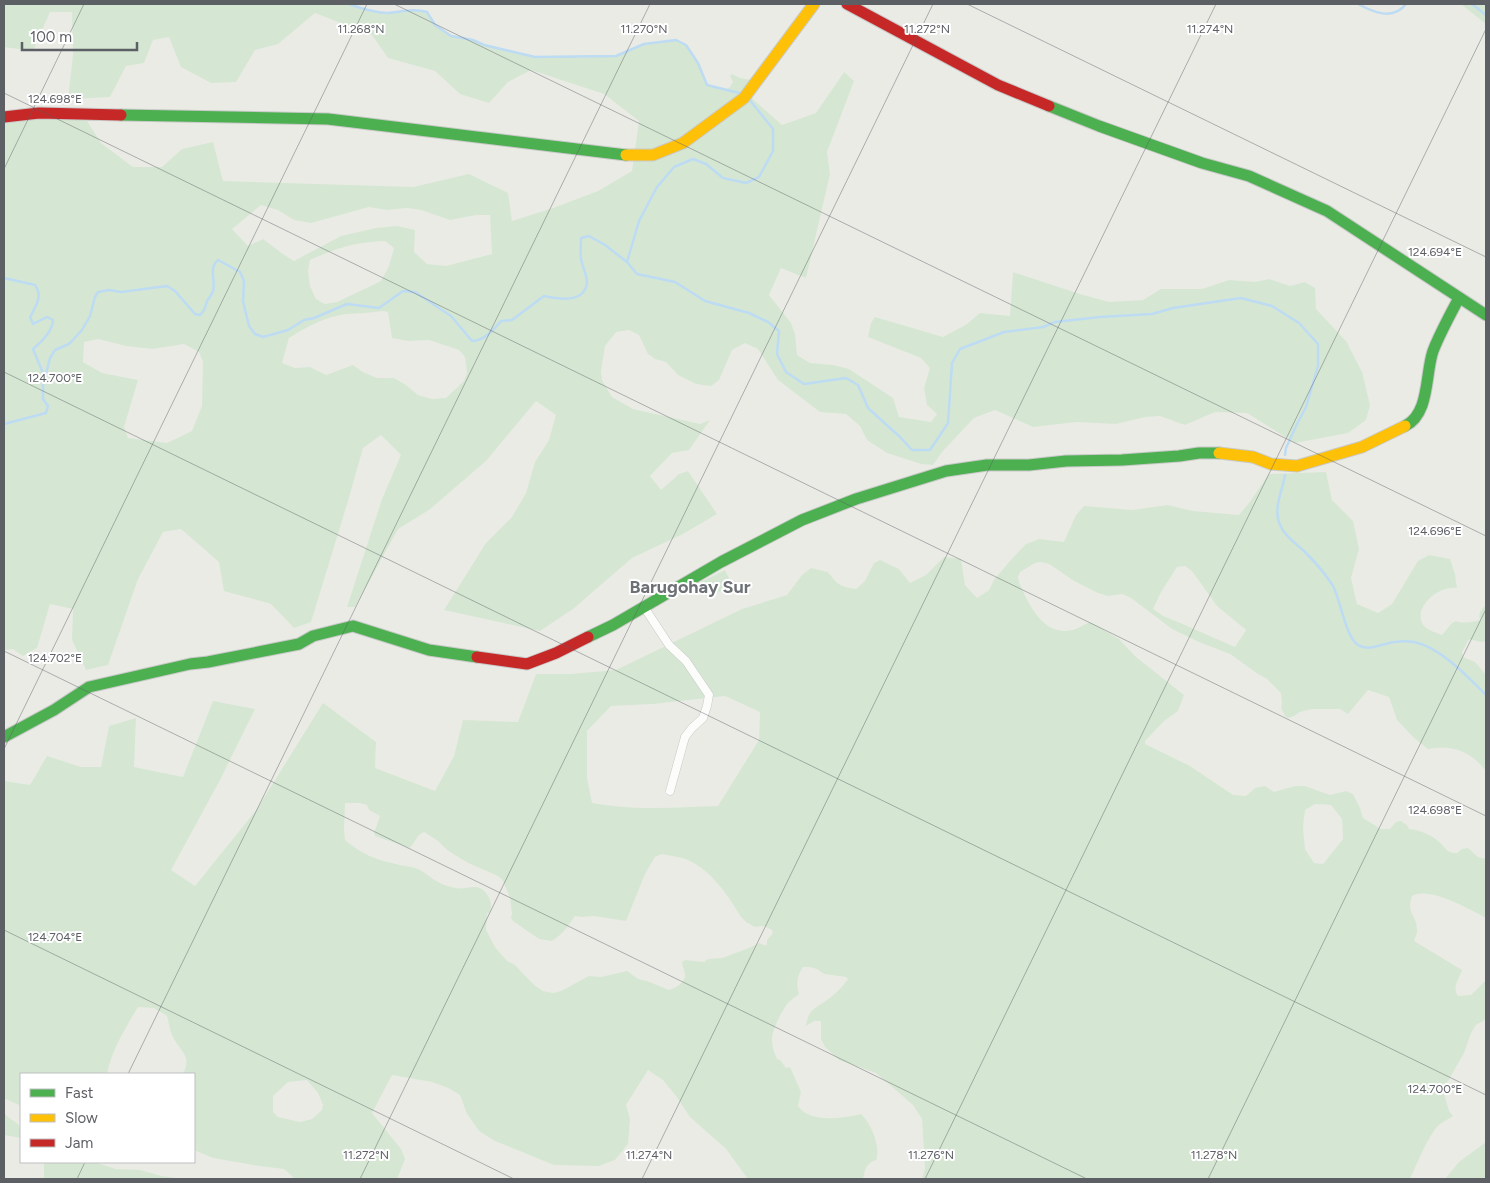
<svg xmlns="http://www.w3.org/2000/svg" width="1490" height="1183" font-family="Figtree,sans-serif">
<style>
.green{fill:#d5e7d3;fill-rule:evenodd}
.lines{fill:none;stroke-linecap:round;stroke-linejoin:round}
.stream{stroke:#bddbf3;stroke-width:2.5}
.street-casing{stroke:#c8c9c8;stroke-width:9}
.fast-casing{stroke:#c8c9c8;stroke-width:13}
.slow-casing{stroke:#c8c9c8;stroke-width:13}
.jam-casing{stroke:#c8c9c8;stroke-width:13}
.street{stroke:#fcfcfb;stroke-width:8}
.fast{stroke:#4caf50;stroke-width:11}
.slow{stroke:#ffc107;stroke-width:11}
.jam{stroke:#c62828;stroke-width:11}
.ticks{fill:none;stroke:#5c5f64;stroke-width:1;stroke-opacity:0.45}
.labels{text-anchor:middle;stroke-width:4;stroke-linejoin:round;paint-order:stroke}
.quarter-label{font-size:18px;font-weight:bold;fill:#6d7175;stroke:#fff}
.ticks-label{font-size:12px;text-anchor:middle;fill:#5c5f64;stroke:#fff;stroke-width:4;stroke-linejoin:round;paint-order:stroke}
</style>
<rect width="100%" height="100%" fill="#ebebe6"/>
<!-- green -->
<g class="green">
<path d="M4,4H349C359,8 377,13 388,13C401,12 413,8 427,12L435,25L451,36L473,40L484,45L535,57L616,56L644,44L676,40L686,45L698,63L707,85L725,90L730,87L733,82L730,76L732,74L740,78L752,80L763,62H771L747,94L782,125L816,113L844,72L854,81L827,152L830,174L806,278L781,268L769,295L791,323L795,334L797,355L810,363L833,365L849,369L893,398L899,417L931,422L937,414L927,405L924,388L930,368L921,358L868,337L871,323L875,317L943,337L967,324L980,313L1010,316L1013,272L1080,294L1109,302L1143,300L1161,289H1202L1229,280L1255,282L1269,279L1290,286L1305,282L1315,288L1316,309L1346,341L1362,372L1370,405L1366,420L1348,433L1295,443L1247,413L1215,412L1185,425L1160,416L1145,417L1116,424L1077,422L1033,427L995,410L974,418L942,452L933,465L921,464L887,453L867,440L860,426L846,414L820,412L778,380L758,349L745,343L732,350L719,380L711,386L696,384L678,375L666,362L655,359L648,354L639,335L629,330L616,332L605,346L601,371L602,380L612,397L633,409L700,424L710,420L689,450L672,453L650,476L661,490L679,474L688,471L717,514L683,534L632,558L573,609L540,631L444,610L486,543L512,517L526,493L535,462L549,440L556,415L536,401L486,461L429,510L398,529L355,607H347L382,499L401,455L381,435L363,448L348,501L311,622L294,628L271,604L224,591L219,562L181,529L163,532L138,579L108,665L86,670L72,640L73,609L50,604L37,648L23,656L13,649L4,650V112L87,121L101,143L133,167H162L182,149L213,142L223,181L413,187L469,174L508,193L512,221L553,208L598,191L632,171L639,121L604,94L531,70L508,82L489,103L460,94L435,71L388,58L372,35L315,13L278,44L255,50L236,82L211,83L181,67L169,37L153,40L144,63L126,66L110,97L68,99L73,55L72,12H50L33,51L4,47ZM261,205L278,210L294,220L311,223L369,207L387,210L407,208L421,210L450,220L476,215H490L492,254L446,266L427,264L414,252L415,230L397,226L376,228L341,236L294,261L283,254L263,239L248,246L232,229ZM385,241L394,248L389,266L381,281L337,302L325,304L316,299L310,286L308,271L310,260C338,248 354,242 385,241ZM382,311L388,312L392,338L408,341L429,340L459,350L465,357L467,373L464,381L446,398L432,399L418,395L406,385L394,378H377L363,372L353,365L326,375L310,367L295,368L282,363L289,338C306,327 327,316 347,314C359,313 370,313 382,311ZM98,339L126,346L152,349L184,344L199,352L203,362L202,406L192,431L167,443L128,438L124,427L138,380L102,373L83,362L84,342Z"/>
<polygon points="1461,4 1486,4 1486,24 1462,5"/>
<path d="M1326,472L1332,500L1353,521L1359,549L1351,578L1357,604L1378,613L1392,604L1418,561L1429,555L1450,559L1455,574L1457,588C1438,585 1411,609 1424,626C1428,630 1436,633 1442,635L1452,623L1456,621C1463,624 1472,622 1480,620C1478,613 1481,609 1486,605V641L1480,642L1469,639L1462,652L1463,657L1475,662L1486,675V771C1470,751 1454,745 1428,749L1414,738L1397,720L1389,697L1368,690L1348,714L1340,709H1312L1300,712L1294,716L1288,718L1285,716L1281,708L1282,702L1281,693L1267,679L1258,674L1230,654L1199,642L1172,629L1131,598L1122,594L1108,596L1098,593L1074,581L1049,564L1041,562L1035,563L1020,572L1018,577L1019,582C1028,603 1043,637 1072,630C1078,629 1084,624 1090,622L1119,639L1136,657L1184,695L1178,711L1164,721L1145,741V744L1190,766L1233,795L1246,796L1255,788L1265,786L1274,792L1295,786H1305L1330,795L1346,791L1353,794L1360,808L1363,818L1381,829H1390L1396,822L1401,821L1407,825L1409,829C1419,830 1430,834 1438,841C1446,847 1445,853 1457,853L1462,849L1468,848L1478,857L1486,859V918C1469,909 1429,886 1412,896C1406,914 1416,913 1417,929C1418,933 1415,937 1414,941L1462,970C1459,979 1452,987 1458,996L1471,995L1486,980V1019L1476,1025L1471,1033L1464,1053L1443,1090L1449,1111L1453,1116C1448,1120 1443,1121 1439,1125C1429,1134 1416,1166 1410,1179H922L925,1168L922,1119L913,1105L876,1073L839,1060L825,1047L821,1039V1021H814L806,1026C808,1007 819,1007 831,997C837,992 844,985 848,979L846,977L824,974L817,969L810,967H803C797,976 796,984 799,994C796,997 792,999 789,1002C783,1008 772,1030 772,1039C772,1046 774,1053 777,1059L780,1060L786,1068L790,1067L801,1092L798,1106C811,1124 843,1118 861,1114C871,1123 881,1147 876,1160C866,1163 865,1170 863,1179H748L726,1149L690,1117L676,1096L663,1080L648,1070L626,1105L630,1119L628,1144L615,1160L599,1166L554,1165L495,1141L479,1131L467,1114L460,1095L448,1088L432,1082L392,1075L372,1113L401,1149L405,1159L397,1179H295L284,1169L259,1166L213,1158L194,1150V1074H183C192,1056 181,1052 174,1039C170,1033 169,1023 167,1016L154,1008L138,1007C125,1029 112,1049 107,1074H21V1106L4,1098V781L30,785L47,756L81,767H101L109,726L136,718L134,767L183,777L213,701L255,709L219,782L171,870L195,886L257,809L323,703L376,742L375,768L435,791L454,756L463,720L518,722L536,674H571L616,670L742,609L787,595L802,575L811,568L828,572C837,584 840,587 856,589L865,581L874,563L880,560L899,569L910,583L926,575L944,557L961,559L965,585L977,598L989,590L994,580L1009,562L1026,544L1039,539L1064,542L1076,515L1084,506L1132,510L1168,505L1193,511L1239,515L1249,503L1269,474ZM1185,566L1192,571L1217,606L1246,630L1235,647L1178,622L1163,616L1153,609L1161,592L1177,567ZM725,696L760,712L759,740L718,806C676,807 633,811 592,803L587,778V731L611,706L653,704ZM345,803H360L367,805L369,810L380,816L374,833L375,836L410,848L419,835L424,832L438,841L447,850L468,863L496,875L502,879L510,898L512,913L511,918L513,921L539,939L552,941C563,934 568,926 575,916L582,917L594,916L626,921L645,874L655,857L662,854C671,856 683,857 692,862C714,874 729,897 741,917L746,922L755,927L764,926L772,930L773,933L767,940V945H764L759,943L749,948L722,958L708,959L704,962L685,960L682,962C682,967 685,970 685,975C685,983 675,988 669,990L647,981L638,979L627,971L601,977L589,976L561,991L553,993L543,991L534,985L515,965L507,961L495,947L486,930L487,914L490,912C493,904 489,894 482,889C474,884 465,890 456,888C450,887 443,885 438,882C430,878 423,870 415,868C409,866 402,866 396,864C376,860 360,853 345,840L344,830ZM1315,804L1331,805L1342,819L1343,839L1323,864L1314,863L1305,849L1303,827L1305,810ZM307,1080L318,1093L323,1105L322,1110L312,1119L300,1122L278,1117L273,1112V1096L288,1082Z"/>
<polygon points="725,570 732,585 707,598 699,583"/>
<path d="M4,1112C12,1125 21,1117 21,1138L4,1135Z"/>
<polygon points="1486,1142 1486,1179 1445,1179 1459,1162"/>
<polygon points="44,1162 94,1162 116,1169 140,1170 162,1176 182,1179 44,1179"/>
</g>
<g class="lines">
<!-- stream -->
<g class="stream">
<path d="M349,4C359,8 377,13 388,13C401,12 413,8 427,12L435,25L451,36L473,40L484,45L535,57L616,56L644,44L676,40L686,45L698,63L707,85L743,94"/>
<path d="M1358,4C1373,12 1393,21 1406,4"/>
<polyline points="1472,4 1486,15"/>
<polyline points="627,262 639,221 657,187 674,167 693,159 706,164 723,178 746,183 759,177 773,151 773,129 748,98"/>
<path d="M4,278L35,285C43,296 36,306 30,317L33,324L47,317L53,320C52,332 42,341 33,349L45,378"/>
<path d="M4,424L46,413L48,406L43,399V385L50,358L55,350L69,344L82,330L90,316L95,297L98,292L109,290L121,292L167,286L175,291L195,314L200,315C205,311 205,307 207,301C209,298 212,294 213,291C216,280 208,268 218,260L240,272L244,281L243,301L249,326L255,334L263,337L288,330L304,320L314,318L347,304L379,308L403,291L415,292L451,316L472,341C484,341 493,330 501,321L512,320L544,296C559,299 585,304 587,282C587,275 582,266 581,259C580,252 581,245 581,238L589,236L605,245L627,262L637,274L675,282L705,301L749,313L768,322L779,331L777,354L786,372L804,384L846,378L858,385L868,408L900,437L912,450H930L948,423L952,363L960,349L1004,332L1043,327L1055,322L1100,317L1152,314L1173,308L1241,298L1272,306L1299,323L1318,344V366L1306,407L1297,424L1286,448L1285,455"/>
<path d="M1285,475C1282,493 1272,509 1281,527C1285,536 1296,544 1304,551C1315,562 1325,573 1333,586C1341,601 1345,636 1358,645C1369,652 1383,643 1395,642C1400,641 1408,641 1414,642C1440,647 1468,677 1486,695"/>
</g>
<defs>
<polyline id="street" points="644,607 669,645 686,661 709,695 707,706 703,718 692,728 685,737 670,791"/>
<g id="fast">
<polyline points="1049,106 1099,126 1202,163 1249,176 1327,211 1486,315"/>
<polyline points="121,115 328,119 626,155"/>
<path d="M1405,426C1430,414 1425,374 1433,351C1440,333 1450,315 1459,298"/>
<polyline points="588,637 613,625 721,562 802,520 856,499 946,471 987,465 1029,465 1066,461 1122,460 1179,456 1199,453 1219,453"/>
<polyline points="4,737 54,710 89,687 190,664 208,662 299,644 313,636 353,626 429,650 477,657"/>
</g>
<g id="slow">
<polyline points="626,155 653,155 683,143 744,98 814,4"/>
<polyline points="1219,453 1253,457 1271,464 1297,466 1362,447 1405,426"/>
</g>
<g id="jam">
<polyline points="847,4 998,85 1049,106"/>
<polyline points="4,117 39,113 121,115"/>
<polyline points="477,657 527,664 556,653 588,637"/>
</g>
</defs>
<!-- street casing -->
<use href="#street" class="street-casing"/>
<!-- fast casing -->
<use href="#fast" class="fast-casing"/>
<!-- slow casing -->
<use href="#slow" class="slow-casing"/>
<!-- jam casing -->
<use href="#jam" class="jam-casing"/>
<!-- street -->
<use href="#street" class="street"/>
<!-- fast -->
<use href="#fast" class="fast"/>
<!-- slow -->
<use href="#slow" class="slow"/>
<!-- jam -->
<use href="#jam" class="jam"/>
</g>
<!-- ticks -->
<path class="ticks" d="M394,4L1486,536M967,4L1486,257M4,93L1486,816M4,169L84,4M4,372L1486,1095M4,651L1087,1179M4,749L367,4M4,930L514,1179M128,1074L650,4M77,1179L85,1162M360,1179L933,4M642,1179L1216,4M925,1179L1486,29M1208,1179L1486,609"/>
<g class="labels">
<!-- quarter labels -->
<g class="quarter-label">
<text x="690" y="593">Barugohay Sur</text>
</g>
</g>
<g class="ticks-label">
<text x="361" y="33">11.268°N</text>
<text x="644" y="33">11.270°N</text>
<text x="927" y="33">11.272°N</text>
<text x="1210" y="33">11.274°N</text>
<text x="55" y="103">124.698°E</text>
<text x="1435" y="256">124.694°E</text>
<text x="55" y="382">124.700°E</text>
<text x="1435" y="535">124.696°E</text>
<text x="55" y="662">124.702°E</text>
<text x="1435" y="814">124.698°E</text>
<text x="55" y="941">124.704°E</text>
<text x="1435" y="1093">124.700°E</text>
<text x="366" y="1159">11.272°N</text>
<text x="649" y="1159">11.274°N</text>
<text x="931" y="1159">11.276°N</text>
<text x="1214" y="1159">11.278°N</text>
</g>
<!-- border -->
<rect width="1490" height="1183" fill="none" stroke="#5c5f64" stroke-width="10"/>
<!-- legend -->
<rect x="20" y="1073" width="175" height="90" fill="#ffffff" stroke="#bebfc1"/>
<rect x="30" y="1089" width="25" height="8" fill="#4caf50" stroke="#bebfc1"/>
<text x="65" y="1098" font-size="15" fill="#5c5f64">Fast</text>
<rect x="30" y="1114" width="25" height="8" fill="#ffc107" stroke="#bebfc1"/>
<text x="65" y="1123" font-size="15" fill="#5c5f64">Slow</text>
<rect x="30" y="1139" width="25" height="8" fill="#c62828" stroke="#bebfc1"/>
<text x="65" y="1148" font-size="15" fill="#5c5f64">Jam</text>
<!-- scale -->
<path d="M22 42v8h115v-8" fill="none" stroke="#5c5f64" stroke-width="2.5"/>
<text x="30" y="42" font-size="15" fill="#5c5f64" stroke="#ffffff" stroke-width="4" paint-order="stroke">100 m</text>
</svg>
